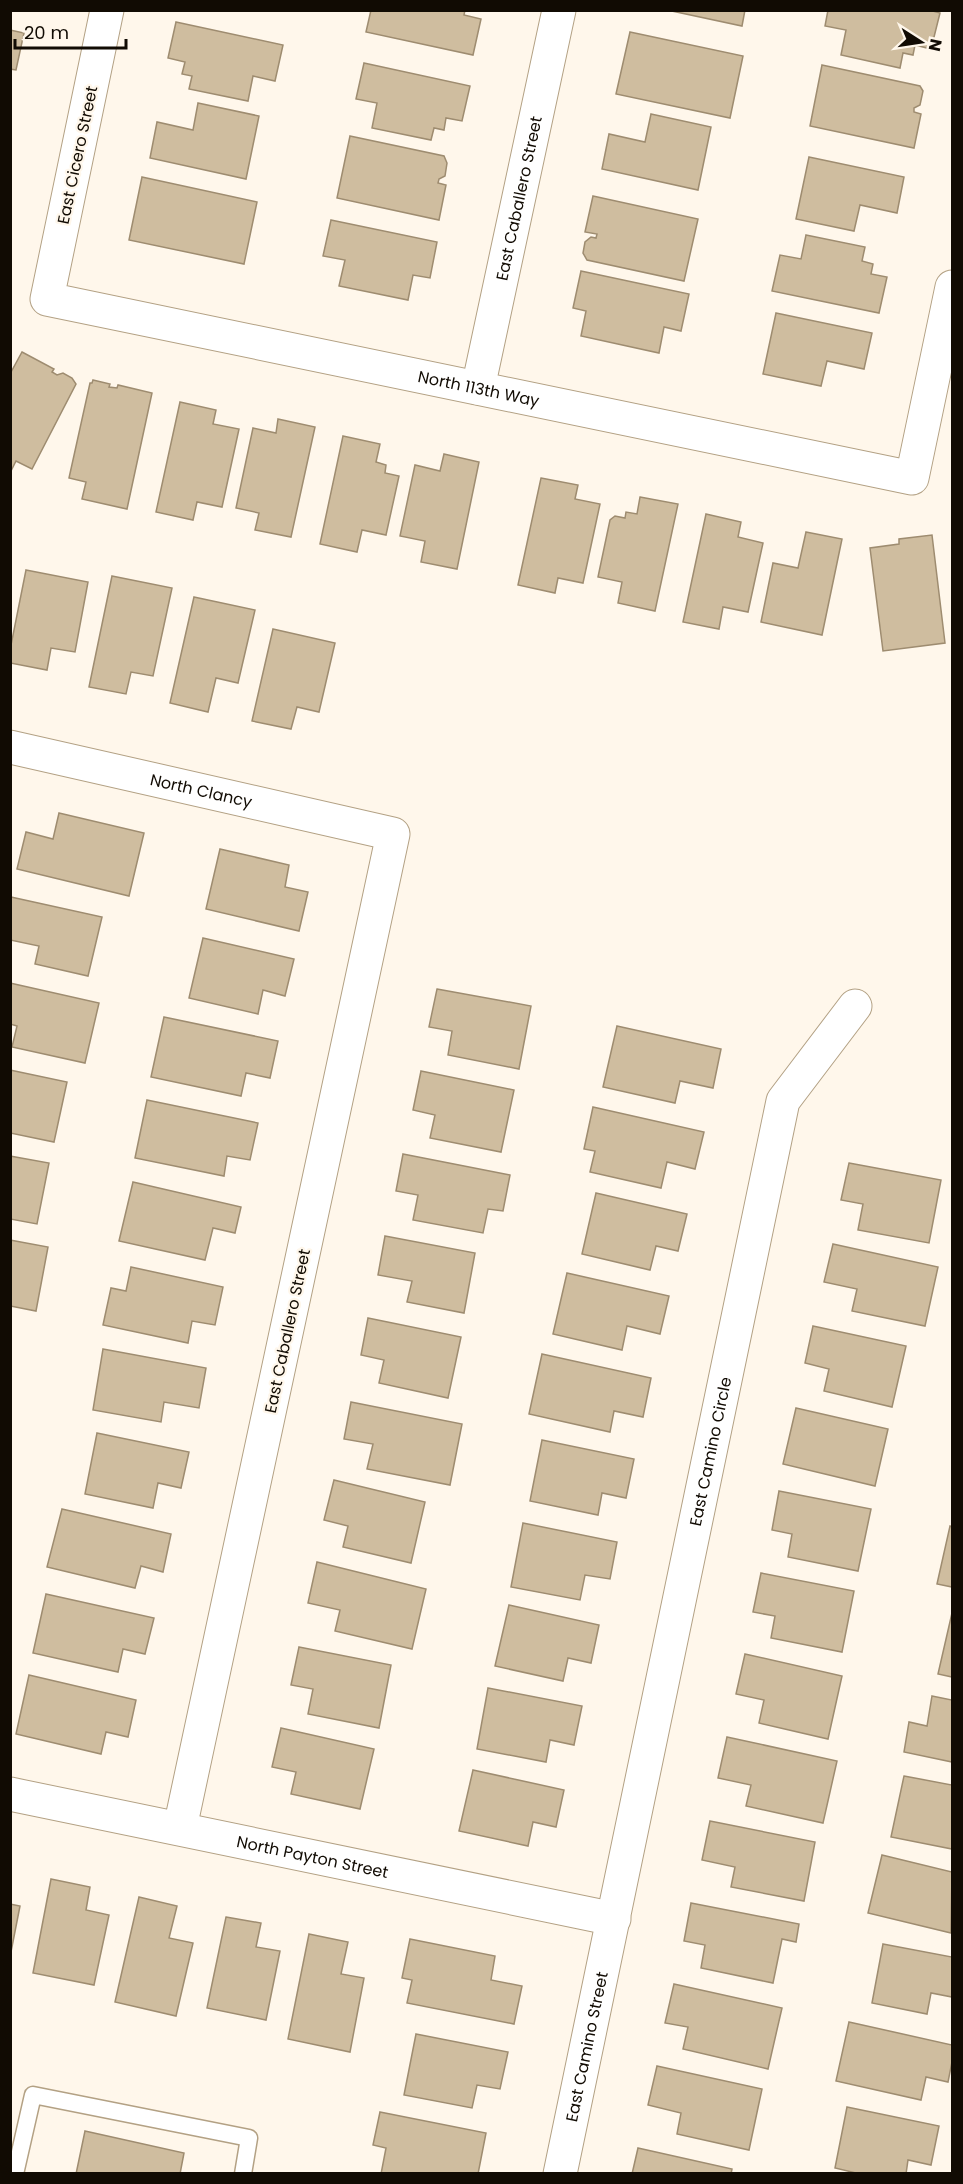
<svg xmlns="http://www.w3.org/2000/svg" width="963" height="2184" font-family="Poppins,sans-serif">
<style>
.building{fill:#cfbd9f;stroke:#9e8c70;stroke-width:1.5}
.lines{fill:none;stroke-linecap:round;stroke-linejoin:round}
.lane-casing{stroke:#b3a184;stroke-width:19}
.street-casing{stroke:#b3a184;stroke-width:35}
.lane{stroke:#fff;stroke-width:16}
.street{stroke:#fff;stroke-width:33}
.labels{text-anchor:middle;stroke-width:4.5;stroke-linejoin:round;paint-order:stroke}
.street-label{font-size:16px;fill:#110b03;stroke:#fff7eb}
</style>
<rect width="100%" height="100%" fill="#fff7eb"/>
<!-- building -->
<g class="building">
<polygon points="371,10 465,10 464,15 481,19 473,55 366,32"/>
<polygon points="667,10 745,10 742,26"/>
<polygon points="828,10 929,10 940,13 931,49 915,45 913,55 903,53 900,68 841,55 846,30 825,26"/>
<polygon points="176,22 283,45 275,81 253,76 248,101 189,89 192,76 182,74 185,62 168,58"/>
<polygon points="10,30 24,33 16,70 10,69"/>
<polygon points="630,32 743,56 730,118 616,94"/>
<polygon points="364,63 470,86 462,121 446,118 444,130 434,128 431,140 372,128 377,103 356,99"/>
<polygon points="822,65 920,86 923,91 920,105 914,108 914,112 921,114 914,148 810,126"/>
<polygon points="198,103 259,116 246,179 150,158 157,122 193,130"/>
<polygon points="651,114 711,127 698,190 602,169 609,134 645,142"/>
<polygon points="350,136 444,156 447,163 445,176 439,179 438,183 446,185 439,220 337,198"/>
<polygon points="809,157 904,177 897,213 860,205 854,231 796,219"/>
<polygon points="142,177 257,202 244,264 129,240"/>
<polygon points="593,196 698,219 684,281 587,260 583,253 585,242 591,237 596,238 597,234 585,232"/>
<polygon points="331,220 437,242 430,278 413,275 408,300 339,286 345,260 323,256"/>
<polygon points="806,235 865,247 862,261 873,264 871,274 887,277 879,313 772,291 780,255 801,259"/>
<polygon points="581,271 689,294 681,331 664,327 659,353 581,336 586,311 573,308"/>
<polygon points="776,313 872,333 864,369 827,361 821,386 763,374"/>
<polygon points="22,352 54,369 52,372 57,375 63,373 72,378 76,384 32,469 16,461 10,473 10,374"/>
<polygon points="93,380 110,384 109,387 117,388 118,385 152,393 127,509 82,499 86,482 69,478 90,383 92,383"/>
<polygon points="180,402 216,410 213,424 239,429 222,507 197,502 193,520 156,512"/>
<polygon points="278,419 315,427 291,537 255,530 259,513 236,508 253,428 276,433"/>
<polygon points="343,436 380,444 376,462 386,465 385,473 399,476 386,535 362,530 357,552 320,544"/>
<polygon points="444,454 479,462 457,569 421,562 425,541 400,536 415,465 440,471"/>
<polygon points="541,478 578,485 575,499 600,504 583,583 558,578 555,593 518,585"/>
<polygon points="640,497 678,504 655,611 618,603 622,582 598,577 610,520 615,516 625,518 626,512 637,514"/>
<polygon points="706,514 741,522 738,537 763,543 748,612 723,607 719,629 683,622"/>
<polygon points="806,532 842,539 822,635 761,622 773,563 798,568"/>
<polygon points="932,535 945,643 883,651 870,548 899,544 899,539"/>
<polygon points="26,570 88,582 75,652 51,648 47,670 10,663 10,650"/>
<polygon points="112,576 172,588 153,676 131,672 126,694 89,687"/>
<polygon points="194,597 255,610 238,683 216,678 208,712 170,703"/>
<polygon points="273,629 335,643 319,712 297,707 291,729 252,721"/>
<polygon points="59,813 144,833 129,896 17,869 26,832 53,839"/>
<polygon points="220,849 289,865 285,887 308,892 299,931 206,909"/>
<polygon points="11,897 102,917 88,976 35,964 39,946 10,940"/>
<polygon points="203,938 294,959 285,996 263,990 258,1014 189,998"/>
<polygon points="10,983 99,1003 85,1063 12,1047 17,1026 10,1024"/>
<polygon points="437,989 531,1006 519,1069 448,1055 452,1031 429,1027"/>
<polygon points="164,1017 278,1041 270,1078 246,1073 241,1096 151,1077"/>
<polygon points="617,1026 721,1049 713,1088 680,1081 675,1103 603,1087"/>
<polygon points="10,1070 67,1082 54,1142 10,1133"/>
<polygon points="421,1071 514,1090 501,1152 430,1138 435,1115 413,1110"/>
<polygon points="147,1100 258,1123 250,1160 227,1156 224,1176 135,1158"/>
<polygon points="593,1107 704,1132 695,1169 667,1162 661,1188 590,1172 595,1151 584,1149"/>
<polygon points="403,1154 510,1175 503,1211 488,1209 483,1233 413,1220 418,1195 396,1191"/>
<polygon points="10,1156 49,1163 37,1224 10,1219"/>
<polygon points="849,1163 941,1180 929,1243 858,1230 863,1204 841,1200"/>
<polygon points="133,1182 241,1207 235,1233 213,1228 205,1260 119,1241"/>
<polygon points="596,1193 687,1214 678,1251 656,1246 650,1270 582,1254"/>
<polygon points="385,1236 475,1253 464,1313 407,1302 412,1281 378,1275"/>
<polygon points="10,1240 48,1247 36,1311 10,1306"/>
<polygon points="833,1244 938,1267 925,1326 852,1311 857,1289 824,1282"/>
<polygon points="131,1267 223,1287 215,1325 192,1321 188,1343 103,1325 111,1288 126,1291"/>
<polygon points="567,1273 669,1296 660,1334 627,1326 622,1350 553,1334"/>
<polygon points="368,1318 461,1337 448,1398 379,1383 384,1360 361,1355"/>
<polygon points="813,1326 906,1346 892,1407 824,1391 829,1369 805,1363"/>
<polygon points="103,1349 206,1368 199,1408 164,1402 161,1422 93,1410"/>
<polygon points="542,1354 651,1378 643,1417 614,1411 610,1432 529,1414"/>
<polygon points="351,1402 462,1424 450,1485 367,1469 373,1444 344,1439"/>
<polygon points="796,1408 888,1429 875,1486 783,1464"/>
<polygon points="97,1433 189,1452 181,1488 158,1483 153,1508 85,1494"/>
<polygon points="542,1440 634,1459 626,1498 602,1493 598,1515 530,1501"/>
<polygon points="334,1480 425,1502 411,1563 343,1547 348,1526 324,1520"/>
<polygon points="779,1491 871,1509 858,1571 788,1557 792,1534 772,1530"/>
<polygon points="62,1509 171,1534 163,1572 141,1566 135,1588 47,1567"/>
<polygon points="523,1523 617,1542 610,1579 585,1575 580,1600 511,1587"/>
<polygon points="950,1526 952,1527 952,1587 937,1584"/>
<polygon points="317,1562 426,1589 412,1649 335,1631 340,1610 308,1603"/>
<polygon points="761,1573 854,1591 842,1652 771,1638 775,1616 753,1612"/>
<polygon points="46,1594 154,1618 145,1654 123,1649 118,1672 33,1653"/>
<polygon points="509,1605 599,1625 591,1663 568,1658 563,1681 495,1666"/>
<polygon points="952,1613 952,1677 938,1674"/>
<polygon points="299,1647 391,1665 379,1728 308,1714 313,1689 291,1685"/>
<polygon points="745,1654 842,1676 828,1739 759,1723 764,1700 736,1694"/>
<polygon points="29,1675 136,1700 128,1737 106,1732 101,1754 16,1734"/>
<polygon points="488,1688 582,1706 574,1745 550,1740 546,1762 477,1749"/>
<polygon points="932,1696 952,1700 952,1762 904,1752 909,1722 927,1726"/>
<polygon points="281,1728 374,1749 360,1809 291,1794 296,1772 272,1767"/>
<polygon points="727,1737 837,1761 823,1823 746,1806 751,1785 718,1778"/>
<polygon points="473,1770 564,1790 556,1827 533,1822 528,1846 459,1831"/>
<polygon points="904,1776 952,1785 952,1849 891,1837"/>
<polygon points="710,1821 815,1842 804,1901 731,1887 735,1867 702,1860"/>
<polygon points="882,1855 952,1872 951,1933 868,1913"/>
<polygon points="51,1879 90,1887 86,1910 109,1915 94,1985 33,1973"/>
<polygon points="139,1897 177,1906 169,1938 193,1943 176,2016 115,2002"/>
<polygon points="691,1903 799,1924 796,1942 782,1939 773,1983 701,1968 705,1945 684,1941"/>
<polygon points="10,1904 20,1906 10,1957"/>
<polygon points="226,1917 261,1923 256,1947 280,1951 266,2020 207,2008"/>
<polygon points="309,1934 348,1942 341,1974 364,1978 350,2052 288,2039"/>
<polygon points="410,1939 495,1956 491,1980 522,1986 514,2024 407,2003 412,1980 402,1978"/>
<polygon points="883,1944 952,1957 952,1997 931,1993 927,2014 872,2003"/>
<polygon points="674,1984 782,2008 768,2069 683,2049 688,2027 665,2023"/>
<polygon points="849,2022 952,2045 952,2062 948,2082 926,2077 921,2100 836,2081"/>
<polygon points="416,2034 508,2052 500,2089 477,2085 472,2108 404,2095"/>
<polygon points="657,2066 762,2089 749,2150 677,2134 681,2113 648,2105"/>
<polygon points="847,2107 939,2126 931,2165 908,2160 906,2174 860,2174 835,2168"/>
<polygon points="380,2112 486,2133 478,2174 381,2174 386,2148 373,2145"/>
<polygon points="85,2131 184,2153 180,2174 76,2174"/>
<polygon points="638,2148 732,2169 731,2174 632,2174"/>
</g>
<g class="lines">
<defs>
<polyline id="lane" points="15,2174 33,2095 249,2138 243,2174"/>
<g id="street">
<path id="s1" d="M107,10L47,299L912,478L952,287"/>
<path id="s2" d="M478,388L559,10"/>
<path id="s3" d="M10,747L393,834L180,1828"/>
<path id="s4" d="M10,1794L614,1919"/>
<path id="s5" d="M560,2174L783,1101L855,1006"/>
</g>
</defs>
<!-- lane casing -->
<use href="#lane" class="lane-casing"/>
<!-- street casing -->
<use href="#street" class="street-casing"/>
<!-- lane -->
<use href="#lane" class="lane"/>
<!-- street -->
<use href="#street" class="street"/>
</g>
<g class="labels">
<!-- street labels -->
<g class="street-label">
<text transform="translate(77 155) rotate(-78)" y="6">East Cicero Street</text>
<text dy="6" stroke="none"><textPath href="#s2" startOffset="194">East Caballero Street</textPath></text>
<text dy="6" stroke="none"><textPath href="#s1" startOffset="736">North 113th Way</textPath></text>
<text dy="6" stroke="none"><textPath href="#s3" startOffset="196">North Clancy</textPath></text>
<text transform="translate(287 1331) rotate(-78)" y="6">East Caballero Street</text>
<text dy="6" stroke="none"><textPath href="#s5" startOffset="738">East Camino Circle</textPath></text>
<text dy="6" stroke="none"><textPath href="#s4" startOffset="309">North Payton Street</textPath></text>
<text dy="6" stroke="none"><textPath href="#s5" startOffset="130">East Camino Street</textPath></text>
</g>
</g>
<!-- border -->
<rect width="963" height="2184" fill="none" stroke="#110b03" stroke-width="24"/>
<!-- north arrow -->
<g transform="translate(921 42) rotate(102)" stroke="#fff7eb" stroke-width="4.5" paint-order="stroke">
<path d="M0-4.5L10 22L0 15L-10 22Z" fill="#110b03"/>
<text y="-9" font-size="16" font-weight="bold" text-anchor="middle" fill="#110b03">N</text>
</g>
<!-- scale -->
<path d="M15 39v9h111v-9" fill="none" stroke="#110b03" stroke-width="3"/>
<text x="24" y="39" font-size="18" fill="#110b03" stroke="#fff7eb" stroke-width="4.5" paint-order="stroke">20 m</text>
</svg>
